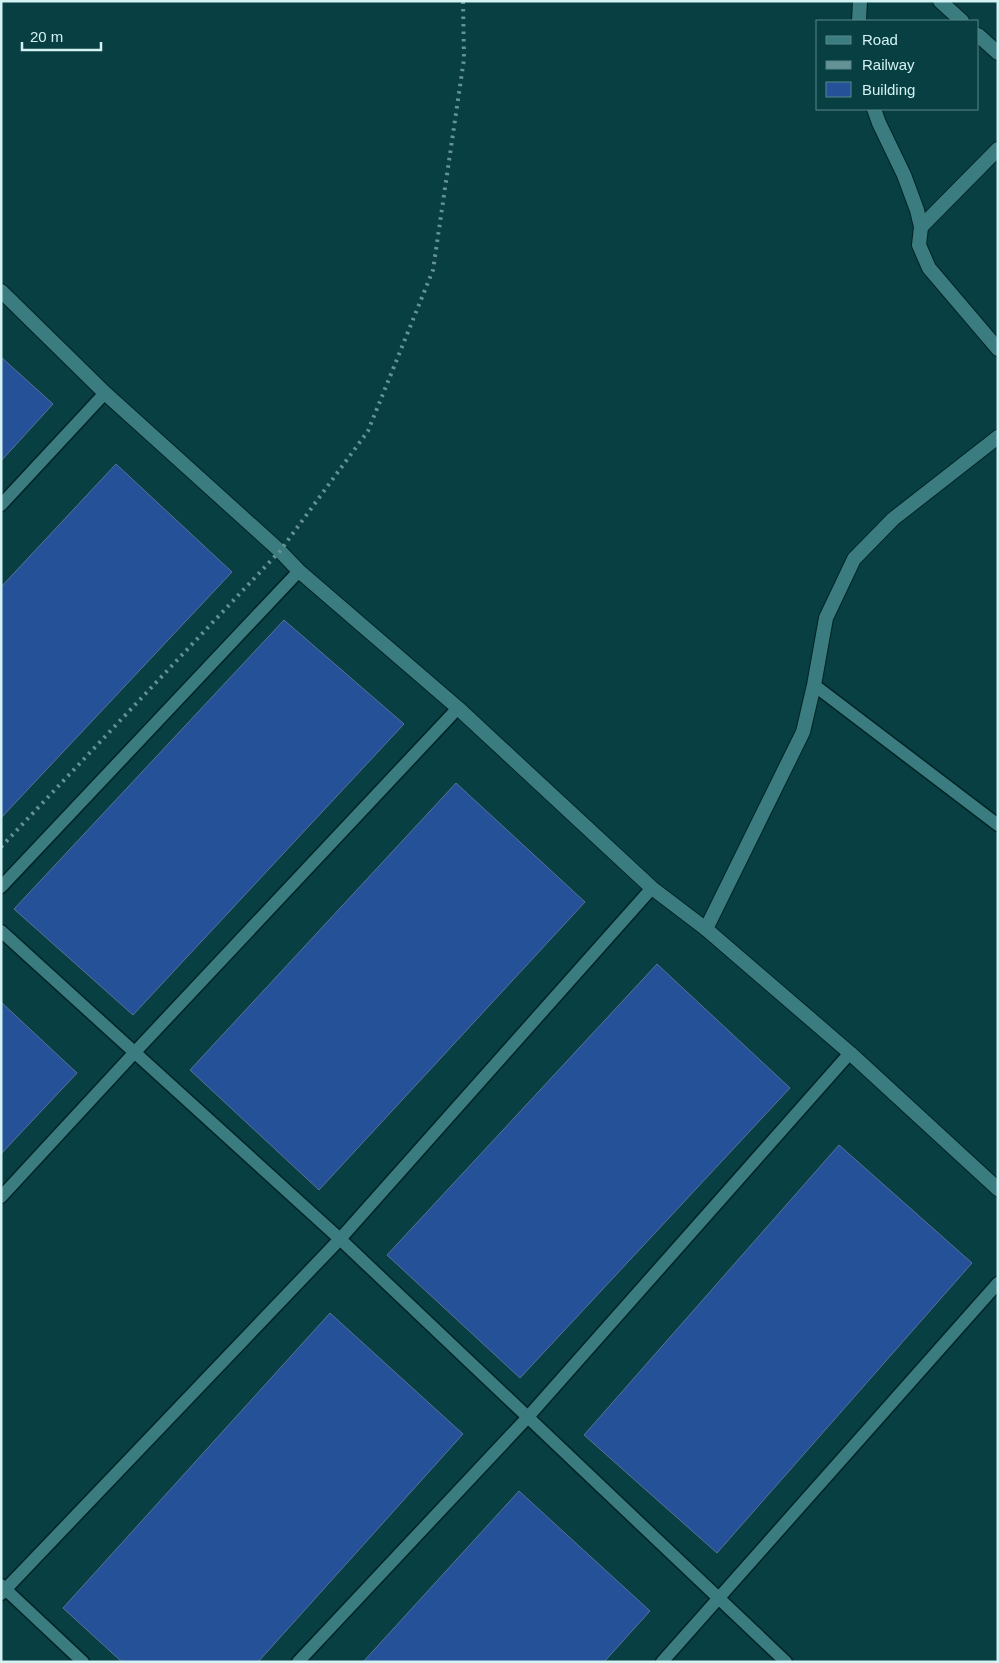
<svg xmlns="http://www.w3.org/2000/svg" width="999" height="1663" font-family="Helvetica,sans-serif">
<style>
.building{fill:#255199;stroke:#597197}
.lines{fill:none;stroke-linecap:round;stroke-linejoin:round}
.service-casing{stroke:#002426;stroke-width:15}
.minor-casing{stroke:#002426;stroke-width:16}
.tertiary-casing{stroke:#002426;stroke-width:16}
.service{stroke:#3a7c7f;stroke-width:12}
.minor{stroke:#3a7c7f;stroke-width:14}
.tertiary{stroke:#3a7c7f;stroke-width:14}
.rail{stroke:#659294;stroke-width:4;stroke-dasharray:2.5 5;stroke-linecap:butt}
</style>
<rect width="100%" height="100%" fill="#083f42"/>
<!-- building -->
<g class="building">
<polygon points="1,357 53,404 1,461"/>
<polygon points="116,464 232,572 1,818 1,587"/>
<polygon points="284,620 404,724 133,1015 14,909"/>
<polygon points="456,783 585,902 319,1190 190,1070"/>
<polygon points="657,964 790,1088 520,1378 387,1255"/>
<polygon points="1,1002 77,1073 1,1154"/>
<polygon points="839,1145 972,1263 717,1553 584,1435"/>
<polygon points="330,1313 463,1434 258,1662 122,1662 63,1608"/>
<polygon points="519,1491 650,1611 604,1662 363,1662"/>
</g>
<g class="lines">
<defs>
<g id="service">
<polyline points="1,505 105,393"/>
<polyline points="814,685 998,825"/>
<polyline points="1,887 299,571"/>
<polyline points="1,931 340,1239 786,1662"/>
<polyline points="1,1197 135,1052 458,708"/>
<polyline points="1,1585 83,1662"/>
<polyline points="1,1594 340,1239 652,888"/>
<polyline points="298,1662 527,1418 850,1053"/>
<polyline points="662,1662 998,1283"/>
</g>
<g id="minor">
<polyline points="940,1 962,21"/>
<polyline points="859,21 860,1"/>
<polyline points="978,35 998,53"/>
<polyline points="874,109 879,123 904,175 917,210 921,227 919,245 929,268 998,349"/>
<polyline points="921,227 998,149"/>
<polyline points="706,929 803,732 814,685 826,618 854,559 893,519 998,437"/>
</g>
<polyline id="tertiary" points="1,291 105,393 280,551 299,571 458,708 652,888 706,929 850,1053 998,1189"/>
</defs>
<!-- service casing -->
<use href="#service" class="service-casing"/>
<!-- minor casing -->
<use href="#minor" class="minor-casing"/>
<!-- tertiary casing -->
<use href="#tertiary" class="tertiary-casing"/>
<!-- service -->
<use href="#service" class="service"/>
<!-- minor -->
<use href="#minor" class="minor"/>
<!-- tertiary -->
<use href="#tertiary" class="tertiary"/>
<!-- rail -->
<polyline class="rail" points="1,847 280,551 368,431 433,270 464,59 463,1"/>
</g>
<!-- border -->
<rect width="999" height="1663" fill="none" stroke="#d2f2f3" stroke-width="5"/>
<!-- legend -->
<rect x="816" y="20" width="162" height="90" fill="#083f42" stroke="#598789"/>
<rect x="826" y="36" width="25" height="8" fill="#3a7c7f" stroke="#598789"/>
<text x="862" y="45" font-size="15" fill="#d2f2f3">Road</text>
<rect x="826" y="61" width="25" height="8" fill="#659294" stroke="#598789"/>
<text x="862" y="70" font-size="15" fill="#d2f2f3">Railway</text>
<rect x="826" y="82" width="25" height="15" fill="#255199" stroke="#598789"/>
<text x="862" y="95" font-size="15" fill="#d2f2f3">Building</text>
<!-- scale -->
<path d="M22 42v8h79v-8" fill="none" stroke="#d2f2f3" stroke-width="2.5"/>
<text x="30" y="42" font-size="15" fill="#d2f2f3" stroke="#083f42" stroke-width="4" paint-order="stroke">20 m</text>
</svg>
